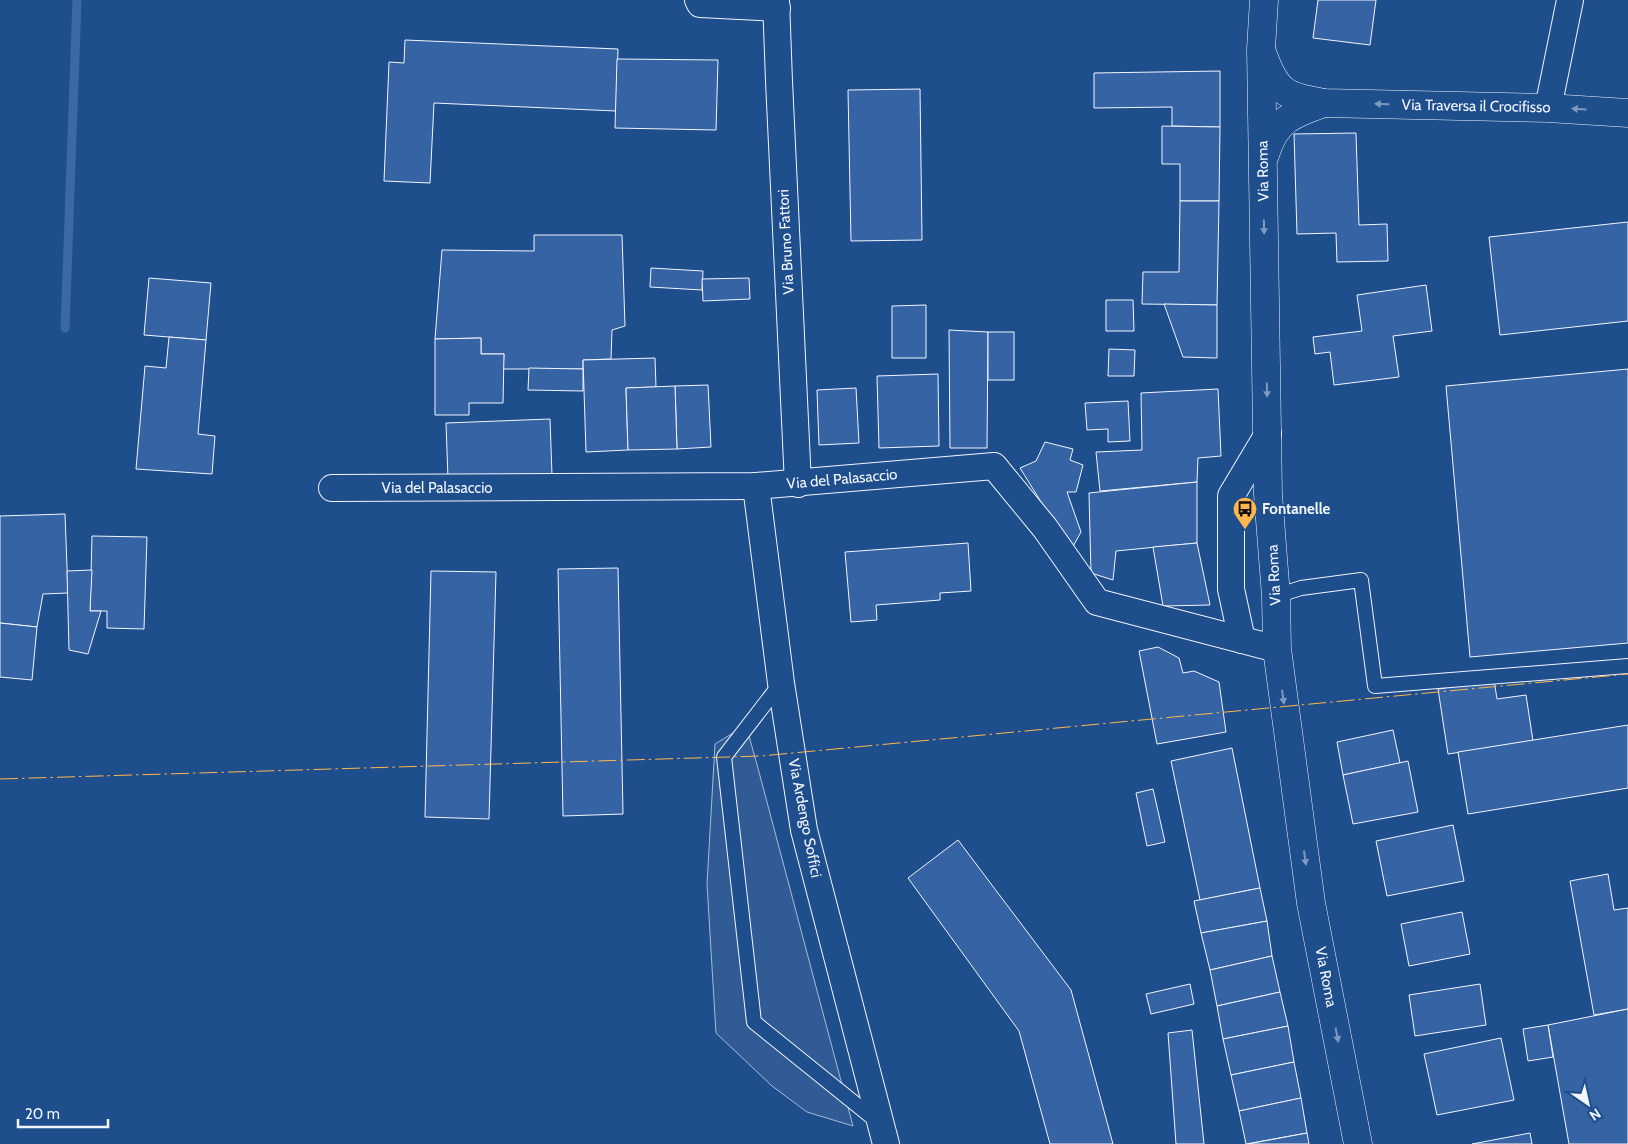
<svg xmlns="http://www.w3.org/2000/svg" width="1628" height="1144" font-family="Cabin,sans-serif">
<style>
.parking{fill:#305b95;stroke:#a8bbd7}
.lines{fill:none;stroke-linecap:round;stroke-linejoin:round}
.stream{stroke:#3b69a3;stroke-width:9}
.building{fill:#3563a3;stroke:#f2f6ff}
.lane-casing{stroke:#f2f6ff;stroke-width:16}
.street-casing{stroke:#f2f6ff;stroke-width:28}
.secondary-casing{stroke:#f2f6ff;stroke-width:29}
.lane{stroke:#1f4e8c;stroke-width:14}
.street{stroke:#1f4e8c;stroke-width:26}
.secondary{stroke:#1f4e8c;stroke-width:28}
.power{stroke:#ffb74d;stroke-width:1;stroke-dasharray:18 4 2.5 4;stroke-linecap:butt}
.oneway{fill:#7e9ac0}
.labels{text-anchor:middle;stroke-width:4;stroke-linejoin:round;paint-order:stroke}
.street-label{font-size:15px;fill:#f2f6ff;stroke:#1f4e8c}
.poi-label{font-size:15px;font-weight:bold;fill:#f2f6ff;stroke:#1f4e8c;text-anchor:start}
</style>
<rect width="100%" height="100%" fill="#1f4e8c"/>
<!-- parking -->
<polygon class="parking" points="746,725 759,772 853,1126 807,1112 772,1086 716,1033 707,884 715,744"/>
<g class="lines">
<!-- stream -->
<polyline class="stream" points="65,328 77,0"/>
</g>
<!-- building -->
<g class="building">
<polygon points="1318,0 1376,0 1370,45 1313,38"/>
<polygon points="405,40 618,49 616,111 434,103 430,183 384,181 389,62 404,63"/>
<polygon points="617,59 718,60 716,130 615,128"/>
<polygon points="1220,71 1220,127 1172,126 1172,107 1094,108 1094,73"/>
<polygon points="920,89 922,240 851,241 848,90"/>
<polygon points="1162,126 1220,127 1219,201 1180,201 1180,164 1162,164"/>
<polygon points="1356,133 1359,225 1387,224 1388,261 1337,262 1336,233 1297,234 1294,134"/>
<polygon points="1180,201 1219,201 1217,305 1142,304 1143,272 1179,272"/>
<polygon points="1628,222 1628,321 1500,335 1489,237"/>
<polygon points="534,235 622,235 625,326 612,330 611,359 583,360 583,369 503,369 504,354 481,354 481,338 435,339 442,250 534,251"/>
<polygon points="651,268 703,271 702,290 650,287"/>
<polygon points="149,278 211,283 206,340 144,335"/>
<polygon points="749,278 750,299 703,301 702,279"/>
<polygon points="1426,285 1432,331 1393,336 1399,377 1334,385 1330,352 1315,354 1313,337 1362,331 1357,295"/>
<polygon points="1106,300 1133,300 1134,331 1106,331"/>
<polygon points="1164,304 1217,305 1217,358 1183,357"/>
<polygon points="926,305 926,358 892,358 892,306"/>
<polygon points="949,330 988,332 987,448 950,448"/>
<rect x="988" y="332" width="26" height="48"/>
<polygon points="169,337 206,340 198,434 215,436 212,474 136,469 145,366 166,368"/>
<polygon points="481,338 481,354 504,354 503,403 469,403 469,415 435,415 435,339"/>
<polygon points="1109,349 1135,350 1134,376 1108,376"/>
<polygon points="655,358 656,387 626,388 628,450 586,452 583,360"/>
<polygon points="529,368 583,369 583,391 528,390"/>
<polygon points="1628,369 1628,643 1470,657 1446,386"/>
<polygon points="938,374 939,446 879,448 877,376"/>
<polygon points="708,385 711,447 677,449 675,386"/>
<polygon points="675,386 677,449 628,450 626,388"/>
<polygon points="856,388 859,443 819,445 817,390"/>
<polygon points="1218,389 1221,456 1198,458 1197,482 1100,491 1096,452 1142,450 1141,393"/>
<polygon points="1128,401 1130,441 1108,442 1108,429 1087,430 1085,403"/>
<polygon points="550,419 552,475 448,479 446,423"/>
<polygon points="1045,442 1073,449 1070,460 1083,465 1076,492 1067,492 1081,532 1071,550 1020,468 1036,461"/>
<polygon points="1197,482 1197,543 1116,551 1113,580 1091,573 1089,493"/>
<polygon points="65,514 68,593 43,594 37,627 0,623 0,516"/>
<polygon points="92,536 147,537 144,629 107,628 107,611 90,611"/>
<polygon points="968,543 971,591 940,593 940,600 876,605 877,620 851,622 845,552"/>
<polygon points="1197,543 1210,605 1163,606 1153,547"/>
<polygon points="618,568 623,814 563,816 558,569"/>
<polygon points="92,570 90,611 101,611 88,654 69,650 67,571"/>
<polygon points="431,571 496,572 489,819 425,817"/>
<polygon points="0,623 37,627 32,680 0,677"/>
<polygon points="1158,647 1179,658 1183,673 1194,671 1219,682 1226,732 1157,744 1139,651"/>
<polygon points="1494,680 1497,699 1526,695 1533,741 1448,754 1438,689"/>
<polygon points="1628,725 1628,788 1468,814 1458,752"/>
<polygon points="1393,730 1400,763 1343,775 1337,742"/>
<polygon points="1232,748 1260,888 1200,900 1171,761"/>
<polygon points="1408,761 1418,812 1353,824 1343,775"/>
<polygon points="1153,789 1165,842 1147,846 1136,793"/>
<polygon points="1453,825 1464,881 1387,896 1376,841"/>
<polygon points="958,840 1071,990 1113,1144 1050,1144 1019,1031 908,878"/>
<polygon points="1608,874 1614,910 1628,908 1628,1009 1594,1015 1570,881"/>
<polygon points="1260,888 1267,921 1201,933 1194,901"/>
<polygon points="1462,912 1470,954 1409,966 1401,924"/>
<polygon points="1267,921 1272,956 1210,970 1201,933"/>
<polygon points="1272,956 1280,992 1217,1006 1210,970"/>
<polygon points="1190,984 1194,1004 1151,1014 1146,994"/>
<polygon points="1480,984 1486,1025 1415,1036 1409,995"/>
<polygon points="1280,992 1288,1026 1223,1039 1217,1006"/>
<polygon points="1628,1009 1628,1144 1569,1144 1548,1025"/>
<polygon points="1548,1025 1553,1057 1528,1061 1523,1029"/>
<polygon points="1288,1026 1294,1062 1231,1075 1223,1039"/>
<polygon points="1192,1030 1204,1144 1176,1144 1168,1033"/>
<polygon points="1501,1038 1514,1100 1437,1115 1424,1054"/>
<polygon points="1294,1062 1301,1098 1239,1111 1231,1075"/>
<polygon points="1301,1098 1307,1133 1246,1144 1239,1111"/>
<polygon points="1307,1133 1309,1144 1248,1144"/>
<polygon points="1530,1133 1532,1144 1472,1144"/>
</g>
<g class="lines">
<defs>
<g id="lane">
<polyline points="1276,596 1301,588 1361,580 1375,686 1628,666"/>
<polyline points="781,683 724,757 754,1022 878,1122"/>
</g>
<g id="street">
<polyline points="698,0 700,4 777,8"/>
<polyline points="776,0 779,81 798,484"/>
<polyline points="1548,108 1570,0"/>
<polyline points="756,486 781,683 804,830 886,1144"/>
<polyline points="332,488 756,486 994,466 1045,528 1097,602 1277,649"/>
<polyline points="1242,640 1231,589 1231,496 1268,434"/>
</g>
<g id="secondary">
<polyline points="1264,0 1261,49 1268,494 1276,596 1277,649 1311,903 1358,1144"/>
<path d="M1263,55C1277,94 1286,96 1324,103L1548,108L1628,113"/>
<path d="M1265,155C1275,120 1292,114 1324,103"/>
</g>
</defs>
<!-- lane casing -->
<use href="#lane" class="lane-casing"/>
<!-- street casing -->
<use href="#street" class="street-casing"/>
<!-- secondary casing -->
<use href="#secondary" class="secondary-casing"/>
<!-- lane -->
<use href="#lane" class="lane"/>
<!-- street -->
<use href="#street" class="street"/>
<!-- secondary -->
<use href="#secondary" class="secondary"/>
<!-- power -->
<polyline class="power" points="0,779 761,756 1628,674"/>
</g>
<!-- one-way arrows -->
<defs><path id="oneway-solid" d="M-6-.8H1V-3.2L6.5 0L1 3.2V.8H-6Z" transform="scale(1.25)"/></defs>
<g class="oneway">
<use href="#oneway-solid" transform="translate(1382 104) rotate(-179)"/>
<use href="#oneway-solid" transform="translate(1579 109) rotate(-176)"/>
<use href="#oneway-solid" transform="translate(1264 227) rotate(89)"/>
<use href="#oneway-solid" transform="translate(1267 390) rotate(89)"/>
<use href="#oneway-solid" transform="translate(1283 697) rotate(82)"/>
<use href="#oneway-solid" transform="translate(1305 858) rotate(82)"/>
<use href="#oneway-solid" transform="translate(1337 1035) rotate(79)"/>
</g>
<!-- icons -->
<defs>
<symbol id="bus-pin" viewBox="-11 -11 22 30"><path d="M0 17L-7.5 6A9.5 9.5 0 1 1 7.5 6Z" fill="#ffb74d" stroke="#1f4e8c"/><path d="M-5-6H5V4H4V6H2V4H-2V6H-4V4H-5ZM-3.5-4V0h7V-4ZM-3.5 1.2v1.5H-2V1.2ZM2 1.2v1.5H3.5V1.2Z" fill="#111"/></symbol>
</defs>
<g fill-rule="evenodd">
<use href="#bus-pin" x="1231" y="495" width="28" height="38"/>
</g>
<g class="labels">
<!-- street labels -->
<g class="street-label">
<text transform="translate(1476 106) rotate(1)" y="5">Via Traversa il Crocifisso</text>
<text transform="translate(1263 171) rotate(-91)" y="5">Via Roma</text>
<text transform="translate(786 242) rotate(-93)" y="5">Via Bruno Fattori</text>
<text transform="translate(842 479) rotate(-5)" y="5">Via del Palasaccio</text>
<text x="437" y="493">Via del Palasaccio</text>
<text transform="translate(1274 575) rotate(-93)" y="5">Via Roma</text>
<text transform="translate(805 818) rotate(79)" y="5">Via Ardengo Soffici</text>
<text transform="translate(1326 977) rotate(79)" y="5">Via Roma</text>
</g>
<!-- poi labels -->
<g class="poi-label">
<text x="1262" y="514">Fontanelle</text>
</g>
</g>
<!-- north arrow -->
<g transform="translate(1588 1104) rotate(146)" stroke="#1f4e8c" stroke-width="4" paint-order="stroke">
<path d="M0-4L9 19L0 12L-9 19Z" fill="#f2f6ff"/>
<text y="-8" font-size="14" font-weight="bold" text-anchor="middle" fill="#f2f6ff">N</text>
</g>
<!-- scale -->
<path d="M18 1119v8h90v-8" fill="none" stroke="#f2f6ff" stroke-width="2.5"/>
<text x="25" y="1119" font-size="15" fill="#f2f6ff" stroke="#1f4e8c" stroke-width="4" paint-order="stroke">20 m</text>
</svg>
